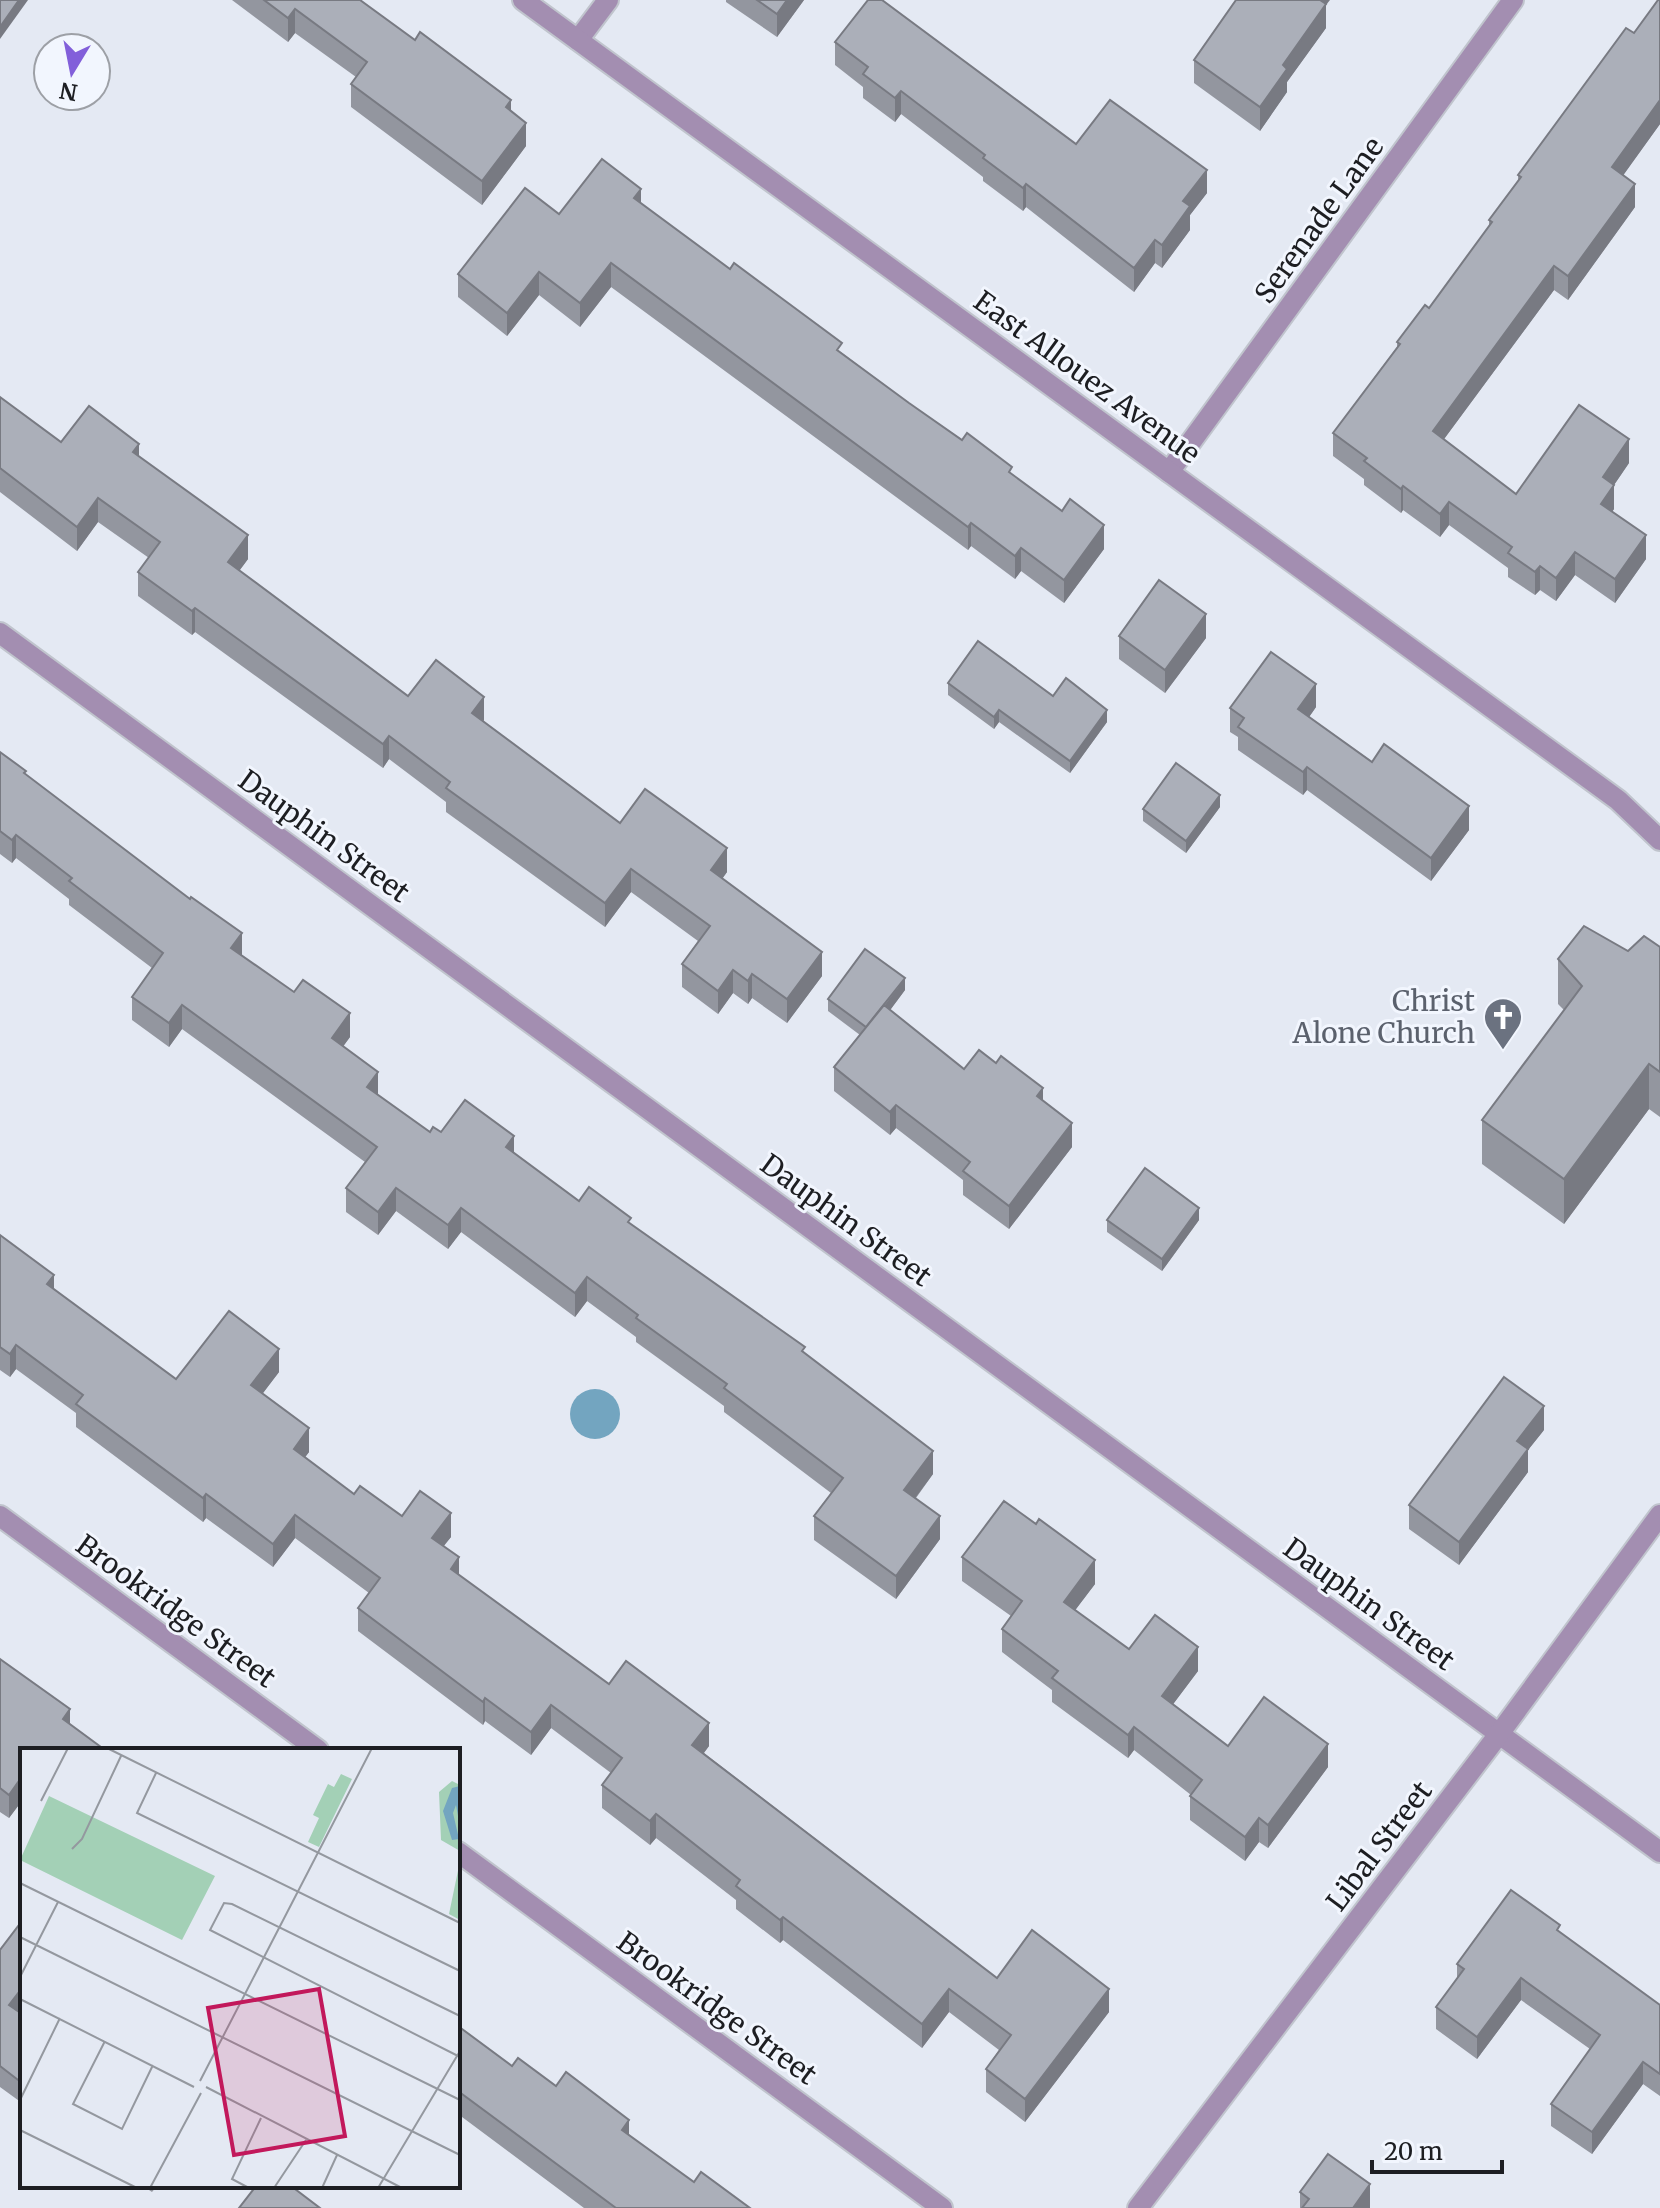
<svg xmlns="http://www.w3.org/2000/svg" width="1660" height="2208" font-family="Merriweather,serif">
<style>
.water{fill:#73a5c0}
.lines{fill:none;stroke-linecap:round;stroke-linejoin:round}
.minor-casing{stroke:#c0c4cd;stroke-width:24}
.tertiary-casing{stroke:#c0c4cd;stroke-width:24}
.minor{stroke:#a38eb1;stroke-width:20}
.tertiary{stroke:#a38eb1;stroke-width:20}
.wall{fill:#93969f}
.shaded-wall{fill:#787a82}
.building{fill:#abafb9;stroke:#787a82;stroke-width:2}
.labels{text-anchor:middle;stroke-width:6;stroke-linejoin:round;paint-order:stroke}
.street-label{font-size:28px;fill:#1d1e22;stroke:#f2f6fe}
.worship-label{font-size:28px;fill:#5b616d;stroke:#f2f6fe;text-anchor:end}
.inset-road{fill:none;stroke:#94989f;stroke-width:2}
.view{fill:#c2185b;fill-opacity:0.15;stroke:#c2185b;stroke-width:4}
.inset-edge{fill:none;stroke:#1d1e22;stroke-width:4}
</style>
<rect width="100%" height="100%" fill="#e4e9f3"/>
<!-- water -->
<circle class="water" cx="595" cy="1414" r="25"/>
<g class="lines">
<defs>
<g id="minor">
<polyline points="578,40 608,0"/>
<polyline points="1169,472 1513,0"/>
<polyline points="0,633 1660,1852"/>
<polyline points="0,1516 318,1750"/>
<polyline points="458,1852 942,2208"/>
</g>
<g id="tertiary">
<polyline points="523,0 1618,800 1660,840"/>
<polyline points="1138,2208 1499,1734 1660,1515"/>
</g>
</defs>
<!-- minor casing -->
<use href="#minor" class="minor-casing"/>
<!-- tertiary casing -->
<use href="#tertiary" class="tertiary-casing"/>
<!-- minor -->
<use href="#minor" class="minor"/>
<!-- tertiary -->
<use href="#tertiary" class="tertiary"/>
</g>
<!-- wall -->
<g class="wall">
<polygon points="232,0 360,0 511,112 526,146 482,205 351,107 351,84 356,77 295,33 288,42"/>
<polygon points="726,0 804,0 777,37 726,2"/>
<polygon points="1660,0 1660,124 1623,175 1635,207 1568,300 1554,290 1444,439 1516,494 1629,463 1614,485 1614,509 1612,512 1646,559 1615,603 1575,575 1556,601 1540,590 1535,595 1508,577 1508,568 1449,525 1440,537 1403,510 1401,513 1364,485 1364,479 1333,456 1333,433 1397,347 1397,342 1429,308 1489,226 1489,220 1518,181 1518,175"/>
<polygon points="1326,5 1326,28 1287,82 1287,92 1260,131 1194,83 1194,60"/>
<polygon points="835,42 1076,144 1207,193 1190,215 1190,230 1162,268 1155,263 1134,292 1026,207 1023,211 983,181 983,177 901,114 895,122 863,98 863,87 835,65"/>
<polygon points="641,203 909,403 1012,474 1104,549 1064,603 1021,571 1015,579 971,546 968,550 611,287 580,327 539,295 507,336 458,297 458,274 559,214"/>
<polygon points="0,397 61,442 139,456 248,559 239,571 408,696 484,720 483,721 620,823 727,872 722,879 822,976 787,1023 752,998 748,1004 733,993 718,1014 682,987 682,964 698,941 631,892 605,927 446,812 446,802 389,759 383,768 195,632 192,635 138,596 138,572 149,558 98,522 77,551 0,492"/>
<polygon points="1119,636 1206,638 1165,693 1119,659"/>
<polygon points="948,683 1053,696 1107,722 1070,773 999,722 994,729 948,695"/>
<polygon points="1316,707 1309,717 1469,830 1431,881 1307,790 1303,795 1238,750 1238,737 1230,732 1230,708"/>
<polygon points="0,752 26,775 242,955 350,1037 343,1046 378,1095 430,1132 441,1132 514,1153 579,1201 631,1224 805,1353 933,1474 916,1498 940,1539 896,1599 814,1540 814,1516 831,1493 724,1412 724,1406 636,1342 636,1337 587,1301 575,1317 461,1232 448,1249 396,1211 378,1235 346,1212 346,1188 365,1162 182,1029 169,1047 132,1020 132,997 152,968 69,905 69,899 16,858 12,863 0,854"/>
<polygon points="1220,807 1186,853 1143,821 1143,809"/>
<polygon points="1660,947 1660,1117 1649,1109 1564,1224 1482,1164 1482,1120 1564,1010 1558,1004 1558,959"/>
<polygon points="905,990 890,1010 964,1069 1043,1101 1072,1147 1009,1229 963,1195 963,1180 896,1128 890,1135 834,1091 834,1067 860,1035 828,1011 828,999"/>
<polygon points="1107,1220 1199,1220 1162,1271 1107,1232"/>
<polygon points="0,1235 54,1289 176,1379 279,1372 262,1394 309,1452 305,1457 354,1494 451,1537 443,1546 459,1575 609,1684 709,1746 704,1753 997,1978 1109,2012 1025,2122 986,2092 986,2069 999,2050 949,2012 922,2048 783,1940 780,1943 736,1909 736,1900 656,1838 650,1845 602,1808 602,1785 611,1773 551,1728 531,1755 485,1721 483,1725 358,1631 358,1608 369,1593 295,1538 273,1567 206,1518 203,1522 76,1427 76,1413 16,1369 10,1377 0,1370"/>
<polygon points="1544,1430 1528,1450 1528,1472 1459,1565 1409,1529 1409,1505"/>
<polygon points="962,1557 1095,1584 1075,1610 1129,1649 1198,1671 1173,1704 1228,1746 1328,1767 1268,1848 1259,1842 1245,1861 1190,1820 1190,1796 1191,1795 1134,1750 1128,1758 1052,1702 1052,1690 1002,1652 1002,1629 1011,1616 962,1581"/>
<polygon points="0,1659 22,1750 22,1802 21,1802 9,1818 0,1812"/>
<polygon points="1560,1933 1660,2005 1660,2096 1643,2084 1592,2154 1551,2126 1551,2104 1590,2049 1521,2000 1477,2059 1436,2029 1436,2007 1457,1979 1457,1964"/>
<polygon points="0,1950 19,2012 22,2014 22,2103 0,2087"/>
<polygon points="458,2026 512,2066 556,2086 629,2135 694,2182 750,2208 584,2208 458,2114"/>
<polygon points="143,2186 157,2186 152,2192"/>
<polygon points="1300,2192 1370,2208 1300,2208"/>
</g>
<!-- shaded-wall -->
<g class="shaded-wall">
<polygon points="19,0 28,0 0,39 0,27"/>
<polygon points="787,0 804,0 777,37 777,14"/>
<polygon points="1315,0 1330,0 1326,5 1326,28 1287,82 1287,92 1260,131 1260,107"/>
<polygon points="295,9 295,33 288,42 288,18"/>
<polygon points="901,91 901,114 895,122 895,98"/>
<polygon points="511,100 511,124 506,107"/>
<polygon points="1660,100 1660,124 1612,191 1612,167"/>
<polygon points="526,123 526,146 482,205 482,181"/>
<polygon points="1207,170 1207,193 1190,215 1190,230 1162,268 1162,245 1183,201"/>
<polygon points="1026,184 1026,207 1023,211 1023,188"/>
<polygon points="1635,184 1635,207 1568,300 1568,276"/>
<polygon points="641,189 641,213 634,198"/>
<polygon points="1155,240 1155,263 1134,292 1134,268"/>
<polygon points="611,263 611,287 580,327 580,303"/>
<polygon points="1554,266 1554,290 1433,454 1433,431"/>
<polygon points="539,272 539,295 507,336 507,313"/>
<polygon points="1629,439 1629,463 1603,501 1603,477"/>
<polygon points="139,444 139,468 133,452"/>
<polygon points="1614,485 1614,509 1601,527 1601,504"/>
<polygon points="1403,486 1403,510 1401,513 1401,489"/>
<polygon points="98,498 98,522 77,551 77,527"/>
<polygon points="1449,502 1449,525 1440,537 1440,514"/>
<polygon points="971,523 971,546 968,550 968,527"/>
<polygon points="1104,525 1104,549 1064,603 1064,580"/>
<polygon points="248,535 248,559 228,586 228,562"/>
<polygon points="1646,535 1646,559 1615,603 1615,579"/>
<polygon points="1021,548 1021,571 1015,579 1015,556"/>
<polygon points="1575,552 1575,575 1556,601 1556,578"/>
<polygon points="1540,566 1540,590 1535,595 1535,572"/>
<polygon points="195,608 195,632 192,635 192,611"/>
<polygon points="1206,614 1206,638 1165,693 1165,670"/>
<polygon points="1316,684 1316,707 1298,733 1298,709"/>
<polygon points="484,697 484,720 472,736 472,713"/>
<polygon points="999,710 999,722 994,729 994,717"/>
<polygon points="1107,710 1107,722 1070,773 1070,761"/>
<polygon points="389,736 389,759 383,768 383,744"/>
<polygon points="1307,767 1307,790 1303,795 1303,772"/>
<polygon points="1220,795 1220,807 1186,853 1186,841"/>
<polygon points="1469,806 1469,830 1431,881 1431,858"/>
<polygon points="16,835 16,858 12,863 12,840"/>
<polygon points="727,848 727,872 711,894 711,870"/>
<polygon points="631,869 631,892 605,927 605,903"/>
<polygon points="242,933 242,957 231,948"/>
<polygon points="822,952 822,976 787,1023 787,999"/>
<polygon points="733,970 733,993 718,1014 718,991"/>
<polygon points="752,974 752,998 748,1004 748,981"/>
<polygon points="905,978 905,990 868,1040 868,1028"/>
<polygon points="182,1005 182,1029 169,1047 169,1023"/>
<polygon points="350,1013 350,1037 332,1062 332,1038"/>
<polygon points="1649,1064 1649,1109 1564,1224 1564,1179"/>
<polygon points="378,1072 378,1096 367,1087"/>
<polygon points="1043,1088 1043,1112 1037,1096"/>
<polygon points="896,1105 896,1128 890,1135 890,1112"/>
<polygon points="1072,1123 1072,1147 1009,1229 1009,1206"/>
<polygon points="514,1136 514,1159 506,1147"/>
<polygon points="396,1188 396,1211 378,1235 378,1212"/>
<polygon points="461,1208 461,1232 448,1249 448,1225"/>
<polygon points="1199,1208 1199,1220 1162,1271 1162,1259"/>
<polygon points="54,1275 54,1298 47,1284"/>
<polygon points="587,1277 587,1301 575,1317 575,1293"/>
<polygon points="16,1345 16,1369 10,1377 10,1354"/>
<polygon points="279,1349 279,1372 251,1409 251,1385"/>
<polygon points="1544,1406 1544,1430 1528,1450 1528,1472 1459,1565 1459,1542 1517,1441"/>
<polygon points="309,1428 309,1452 294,1472 294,1449"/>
<polygon points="933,1451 933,1474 904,1513 904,1490"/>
<polygon points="206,1494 206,1518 203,1522 203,1498"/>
<polygon points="451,1513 451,1537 432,1561 432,1538"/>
<polygon points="295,1515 295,1538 273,1567 273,1544"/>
<polygon points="940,1516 940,1539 896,1599 896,1576"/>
<polygon points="459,1557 459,1581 451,1569"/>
<polygon points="1095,1560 1095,1584 1064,1625 1064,1602"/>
<polygon points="1198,1647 1198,1671 1162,1719 1162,1696"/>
<polygon points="485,1698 485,1721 483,1725 483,1702"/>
<polygon points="551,1705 551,1728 531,1755 531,1732"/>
<polygon points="70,1709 70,1732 63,1719"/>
<polygon points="709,1723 709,1746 692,1768 692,1745"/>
<polygon points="1134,1727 1134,1750 1128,1758 1128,1735"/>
<polygon points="1328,1744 1328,1767 1268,1848 1268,1825"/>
<polygon points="21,1778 21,1802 9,1818 9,1795"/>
<polygon points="656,1814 656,1838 650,1845 650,1821"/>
<polygon points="1259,1818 1259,1842 1245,1861 1245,1837"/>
<polygon points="783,1917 783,1940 780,1943 780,1920"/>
<polygon points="1521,1978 1521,2000 1477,2059 1477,2037"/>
<polygon points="22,1988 22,2008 9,2025 9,2005"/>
<polygon points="949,1989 949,2012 922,2048 922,2024"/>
<polygon points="1109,1989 1109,2012 1025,2122 1025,2099"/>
<polygon points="462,1997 462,2021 458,2026 458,2002"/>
<polygon points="1643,2062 1643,2084 1592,2154 1592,2132"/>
<polygon points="629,2120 629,2143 622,2130"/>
<polygon points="1370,2184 1370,2208 1353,2208"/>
</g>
<!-- building -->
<g class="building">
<polygon points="0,0 19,0 0,27"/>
<polygon points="264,0 360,0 415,40 420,32 511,100 506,107 526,123 482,181 351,84 367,62 295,9 288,18"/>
<polygon points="757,0 787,0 777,14"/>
<polygon points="868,0 882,0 1076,144 1110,100 1207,170 1183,201 1190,206 1162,245 1155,240 1134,268 1026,184 1023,188 983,158 985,155 901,91 895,98 863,74 868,67 835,42"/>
<polygon points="1236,0 1320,0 1326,4 1283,65 1287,69 1260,107 1194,60"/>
<polygon points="1658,0 1660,0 1660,100 1612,167 1635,184 1568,276 1554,266 1433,431 1516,494 1579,405 1629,439 1603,477 1614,485 1601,504 1646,535 1615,579 1575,552 1556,578 1540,566 1535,572 1508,553 1512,547 1449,502 1440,514 1403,486 1401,489 1364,461 1367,458 1333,433 1400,344 1397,342 1425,305 1429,308 1492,222 1489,220 1521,177 1518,175 1626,28 1634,33"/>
<polygon points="602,159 641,189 634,198 730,269 734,263 784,300 842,343 837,350 909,403 962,440 967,433 1012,467 1009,472 1062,511 1070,499 1104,525 1064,580 1021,548 1015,556 971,523 968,527 611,263 580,303 539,272 507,313 458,274 525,188 559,214"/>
<polygon points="0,397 61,442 89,406 139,444 133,452 248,535 228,562 408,696 436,660 484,697 472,713 620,823 645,789 727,848 711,870 822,952 787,999 752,974 748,981 733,970 718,991 682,964 710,926 631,869 605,903 446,788 450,782 389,736 383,744 195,608 192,611 138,572 160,542 98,498 77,527 0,468"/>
<polygon points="1159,580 1206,614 1165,670 1119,636"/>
<polygon points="978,641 1053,696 1066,678 1107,710 1070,761 999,710 994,717 948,683"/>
<polygon points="1271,652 1316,684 1298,709 1372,762 1384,744 1469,806 1431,858 1307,767 1303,772 1238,727 1244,718 1230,708"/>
<polygon points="0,752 26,771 24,773 190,899 191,897 242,933 231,948 294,992 303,980 350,1013 332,1038 378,1072 367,1087 430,1132 433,1127 441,1132 465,1100 514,1136 506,1147 579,1201 589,1187 631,1218 628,1222 805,1347 802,1351 933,1451 904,1490 940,1516 896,1576 814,1516 843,1478 724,1388 727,1384 636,1318 638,1315 587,1277 575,1293 461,1208 448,1225 396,1188 378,1212 346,1188 377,1147 182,1005 169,1023 132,997 163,953 69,881 72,878 16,835 12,840 0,831"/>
<polygon points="1176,763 1220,795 1186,841 1143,809"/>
<polygon points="1584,926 1628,951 1644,936 1660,947 1660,1072 1649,1064 1564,1179 1482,1120 1582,986 1558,959"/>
<polygon points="865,949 905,978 866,1027 828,999"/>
<polygon points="884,1005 964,1069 979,1050 996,1063 1001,1056 1043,1088 1037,1096 1072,1123 1009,1206 963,1171 970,1162 896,1105 890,1112 834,1067"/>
<polygon points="1145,1168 1199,1208 1162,1259 1107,1220"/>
<polygon points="0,1235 54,1275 47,1284 176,1379 229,1311 279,1349 251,1385 309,1428 294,1449 354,1494 360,1486 402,1516 420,1491 451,1513 432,1538 459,1557 451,1569 609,1684 626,1661 709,1723 692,1745 997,1978 1032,1930 1109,1989 1025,2099 986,2069 1011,2035 949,1989 922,2024 783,1917 780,1920 736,1886 740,1880 656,1814 650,1821 602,1785 622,1758 551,1705 531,1732 485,1698 483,1702 358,1608 380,1578 295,1515 273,1544 206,1494 203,1498 76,1404 83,1395 16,1345 10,1354 0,1347"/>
<polygon points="1504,1377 1544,1406 1517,1441 1528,1449 1459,1542 1409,1505"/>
<polygon points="1004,1501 1036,1524 1039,1519 1095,1560 1064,1602 1129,1649 1155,1615 1198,1647 1162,1696 1228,1746 1264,1697 1328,1744 1268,1825 1259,1818 1245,1837 1190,1796 1202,1780 1134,1727 1128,1735 1052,1678 1058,1671 1002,1629 1022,1601 962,1557"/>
<polygon points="0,1659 70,1709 63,1719 105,1750 22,1750 22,1779 21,1778 9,1795 0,1788"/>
<polygon points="1511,1890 1560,1925 1557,1930 1660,2005 1660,2074 1643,2062 1592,2132 1551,2104 1600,2035 1521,1978 1477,2037 1436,2007 1464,1969 1457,1964"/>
<polygon points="22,1921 22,1988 9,2005 22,2014 22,2083 0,2066 0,1950"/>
<polygon points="458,2026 512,2066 518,2058 556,2086 566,2072 629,2120 622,2130 694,2182 701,2172 750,2208 616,2208 458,2091"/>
<polygon points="1328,2154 1370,2184 1353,2208 1302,2208 1309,2199 1300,2192"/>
<polygon points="256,2186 291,2186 320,2208 239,2208"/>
</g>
<!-- icons -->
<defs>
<symbol id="church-pin" viewBox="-11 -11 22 30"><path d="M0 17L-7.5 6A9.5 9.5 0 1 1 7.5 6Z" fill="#6b7280" stroke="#f2f6fe"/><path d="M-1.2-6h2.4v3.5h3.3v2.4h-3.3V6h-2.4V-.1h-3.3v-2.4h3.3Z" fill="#fff"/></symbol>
</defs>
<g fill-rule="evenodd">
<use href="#church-pin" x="1481" y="995" width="44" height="60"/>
</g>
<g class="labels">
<!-- street labels -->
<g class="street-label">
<text transform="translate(1319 220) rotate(-54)" y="10">Serenade Lane</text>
<text transform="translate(1087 377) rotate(36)" y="10">East Allouez Avenue</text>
<text transform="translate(324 836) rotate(36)" y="10">Dauphin Street</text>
<text transform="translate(846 1220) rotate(36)" y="10">Dauphin Street</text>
<text transform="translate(1369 1604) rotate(36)" y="10">Dauphin Street</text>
<text transform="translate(176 1611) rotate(36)" y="10">Brookridge Street</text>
<text transform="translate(1379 1846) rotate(-53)" y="10">Libal Street</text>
<text transform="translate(717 2008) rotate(36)" y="10">Brookridge Street</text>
</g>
<!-- worship labels -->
<g class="worship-label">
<text x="1475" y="1011">Christ<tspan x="1475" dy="32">Alone Church</tspan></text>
</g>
</g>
<!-- overview -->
<g transform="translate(20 1748)">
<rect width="440" height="440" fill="#e4e9f3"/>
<path d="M321,26L332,31L299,99L288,94L299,70L293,67L308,36L314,39ZM432,33L440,37V103L421,92L419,44ZM29,48L195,128L162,192L0,112ZM440,113V172L429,166Z" fill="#a3d0b6"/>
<path d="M440,38V79L436,57L433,65L439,91L432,92L423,63L432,40Z" fill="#73a5c0"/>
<path class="inset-road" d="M87,0L440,175M136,25L117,65L440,223M21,53L48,0M52,101L62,91L101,8M0,135L440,352M0,189L440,407M0,229L38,154M0,251L174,339M440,268L212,156L204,155L190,182L440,309M85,293L53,356L102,381L133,317M180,333L352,0M186,339L382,440M0,352L40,270M0,382L117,440M130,440L181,345M229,440L212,431L241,370M254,440L286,392M302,440L317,407M358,440L440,303"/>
<path class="view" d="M299,241L325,388L214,407L188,260Z"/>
<rect width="440" height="440" class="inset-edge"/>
</g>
<!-- north arrow -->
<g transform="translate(72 72) rotate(190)"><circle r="38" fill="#f2f6fe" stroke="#9da0a6" stroke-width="2"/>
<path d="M0-6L14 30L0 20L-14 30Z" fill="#825fda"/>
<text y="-12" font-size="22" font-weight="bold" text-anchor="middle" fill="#1d1e22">N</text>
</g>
<!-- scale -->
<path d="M1372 2160v12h130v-12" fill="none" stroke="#1d1e22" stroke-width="4"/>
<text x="1384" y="2160" font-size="24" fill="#1d1e22" stroke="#f2f6fe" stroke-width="6" paint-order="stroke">20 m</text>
</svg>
